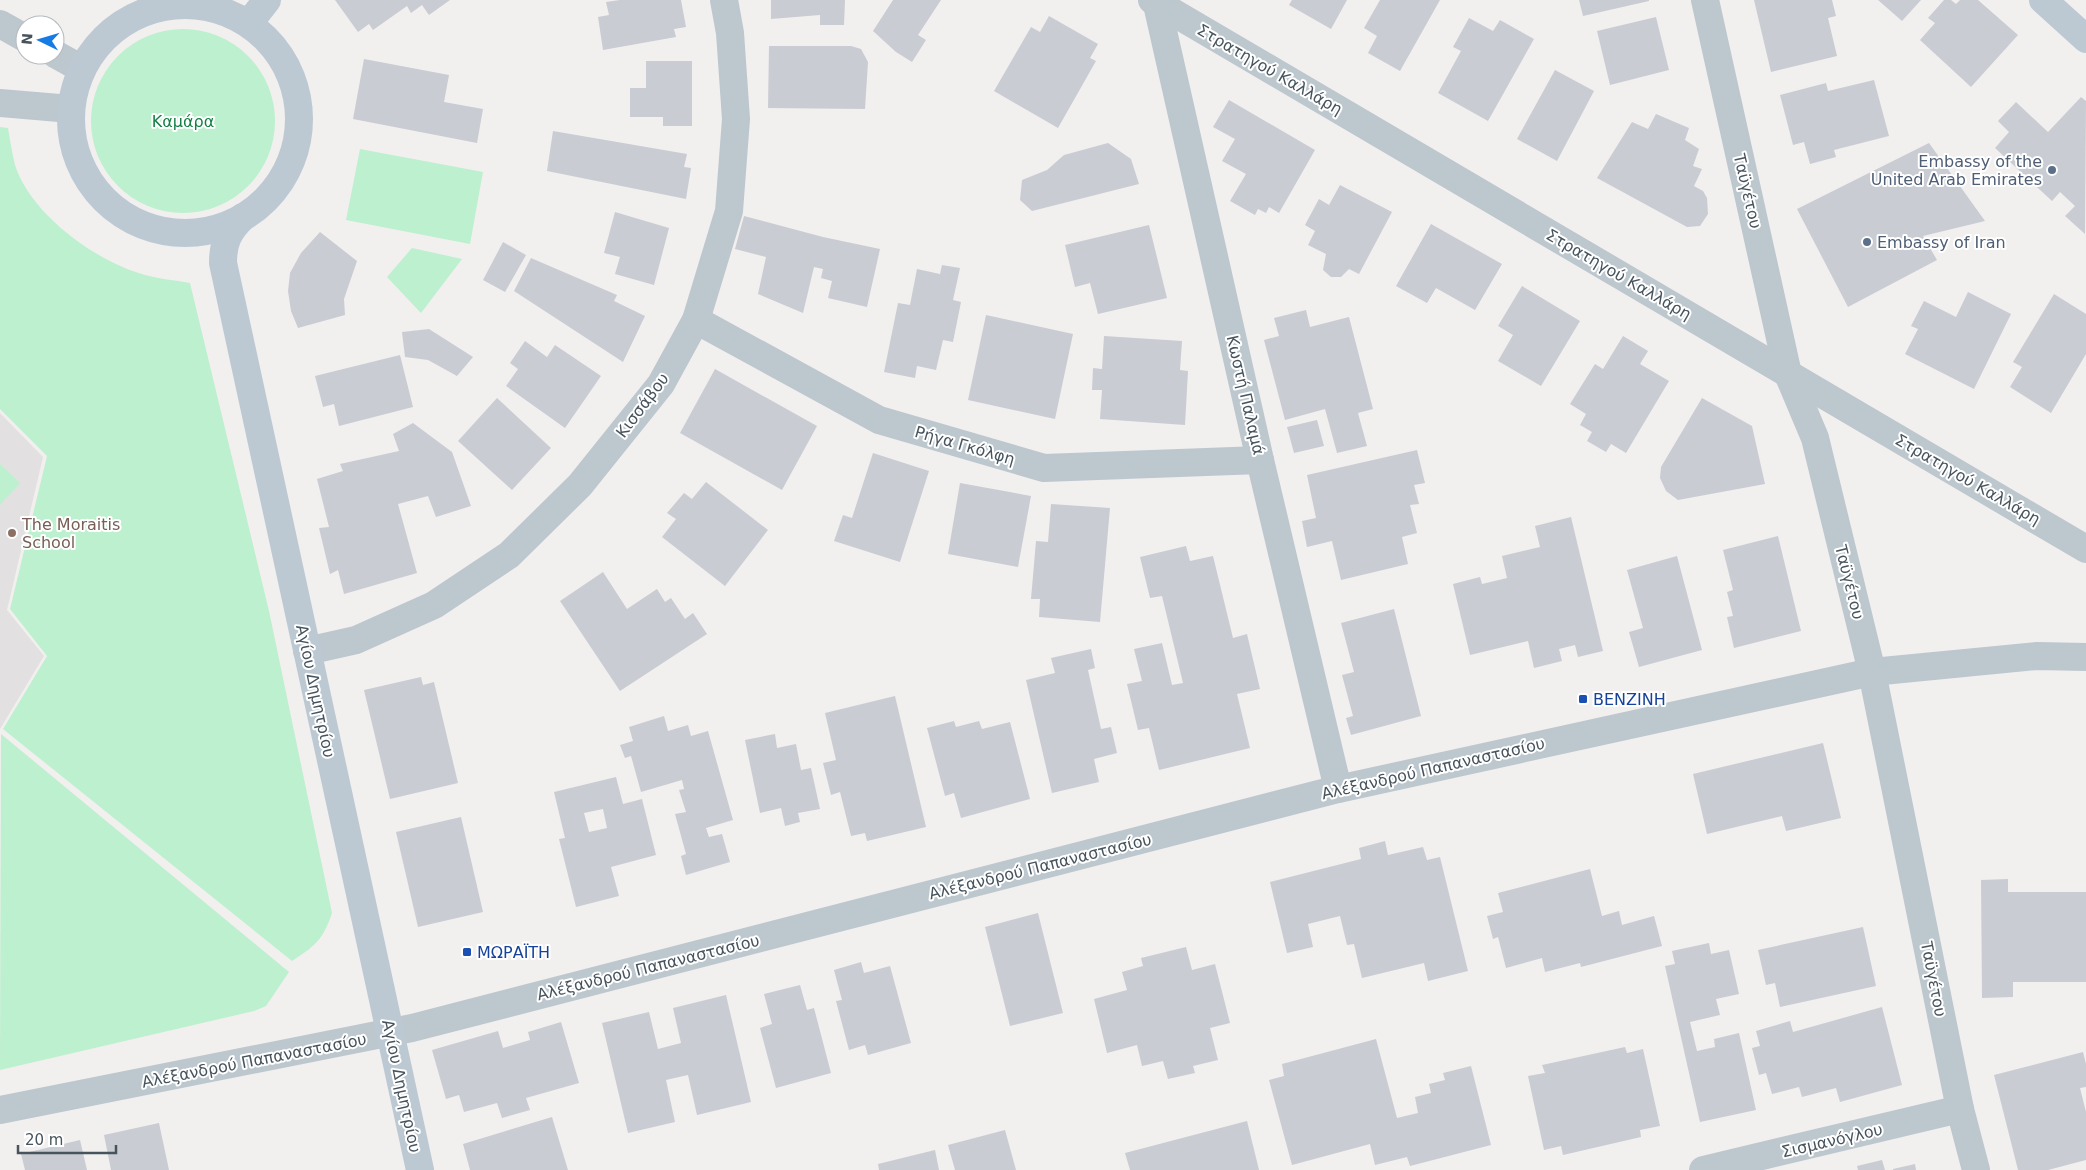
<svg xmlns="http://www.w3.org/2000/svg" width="2086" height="1170" font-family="'DejaVu Sans',sans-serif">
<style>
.education{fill:#e3e0e1}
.green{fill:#bdf0ce}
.building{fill:#c9ccd2;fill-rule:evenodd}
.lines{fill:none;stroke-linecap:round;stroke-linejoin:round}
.street{stroke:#bdc7ce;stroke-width:28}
.secondary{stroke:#bcc9d3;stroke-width:28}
.service-dot{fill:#5c6f8a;stroke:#fff;stroke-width:2}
.education-dot{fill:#8d6e63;stroke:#fff;stroke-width:2}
.transit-dot{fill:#1a4fb4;stroke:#fff;stroke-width:2}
.labels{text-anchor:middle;stroke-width:4;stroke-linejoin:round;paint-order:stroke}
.street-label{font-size:16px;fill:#47545d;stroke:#fff}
.park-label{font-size:16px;fill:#158045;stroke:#fff}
.service-label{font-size:16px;fill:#4e5e75;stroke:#fff;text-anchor:end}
.education-label{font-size:16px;fill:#785e54;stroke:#fff;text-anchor:start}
.transit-label{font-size:16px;fill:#164399;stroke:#fff;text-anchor:start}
</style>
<rect width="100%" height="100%" fill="#f2efef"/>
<!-- education -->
<polygon class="education" points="0,413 43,457 7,610 44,656 0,729"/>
<!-- green -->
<g class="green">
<circle cx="183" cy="121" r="92"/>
<path d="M0,127L8,128C10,140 12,153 15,165C31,215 97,262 145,275C159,279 175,280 190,283L269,611L332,913C323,940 315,946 292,961L3,729L47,656L10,609L47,456L0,409Z"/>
<polygon points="360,149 483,172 470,244 346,220"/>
<polygon points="412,248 462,259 421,313 387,277"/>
<polygon points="0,464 20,483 0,505"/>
<polygon points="1,734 289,972 266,1006 254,1011 0,1070"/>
</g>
<!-- building -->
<g class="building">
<polygon points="335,0 450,0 429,15 422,5 411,13 407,6 373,30 369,24 358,32"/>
<polygon points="620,0 681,0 686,27 674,29 676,37 603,50 598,17 609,15 606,2"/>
<polygon points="771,0 845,0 844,25 820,25 820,15 771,19"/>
<polygon points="893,0 941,0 918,35 926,40 912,62 896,52 873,31"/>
<polygon points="1292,0 1347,0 1331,29 1289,5"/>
<polygon points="1380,0 1440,0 1400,71 1368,53 1377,36 1364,28"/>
<polygon points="1579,0 1649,0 1649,1 1583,16"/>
<polygon points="1754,0 1832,0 1836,16 1828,18 1837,56 1771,72"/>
<polygon points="1878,0 1921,0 1902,21"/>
<polygon points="1944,0 1951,0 1956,4 1960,0 1978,0 2018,35 1971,87 1920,40 1935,23 1928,18"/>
<polygon points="1049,16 1098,44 1090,58 1096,61 1058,128 994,91 1031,27 1040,32"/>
<polygon points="1656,17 1669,70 1610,85 1597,31"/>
<polygon points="1469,18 1493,31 1500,20 1534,39 1488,121 1438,93 1461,51 1453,47"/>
<polygon points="769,46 851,46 861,49 868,62 865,109 768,108"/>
<polygon points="364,59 449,75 444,102 483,109 477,143 353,119"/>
<polygon points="646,61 692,61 692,126 663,126 663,117 630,117 630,88 646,88"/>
<polygon points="1555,70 1594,91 1557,161 1517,139"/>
<polygon points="1874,80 1889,136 1834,150 1836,157 1810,164 1804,142 1793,145 1780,95 1826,83 1828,91"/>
<polygon points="2081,97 2086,101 2085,234 2065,216 2075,206 2060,192 2052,201 1995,148 2009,132 1998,121 2016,102 2048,132"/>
<polygon points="1229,100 1315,150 1279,213 1269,207 1266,213 1258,209 1255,215 1230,201 1246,174 1222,161 1235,139 1213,127"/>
<polygon points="1656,114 1689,128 1685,140 1699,149 1693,166 1702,169 1694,186 1703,191 1707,198 1708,214 1700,226 1687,227 1597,178 1632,122 1648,129"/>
<polygon points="553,131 687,154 684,167 691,168 686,199 547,171"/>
<polygon points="1108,143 1131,159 1139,184 1032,211 1020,200 1022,180 1047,170 1064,155"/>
<polygon points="1929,143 1985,221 1923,236 1937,260 1848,307 1797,209"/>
<polygon points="1340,185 1392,212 1359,274 1349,269 1341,277 1331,277 1323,270 1326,254 1308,245 1315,231 1305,225 1319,199 1329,205"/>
<polygon points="615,212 669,228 654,285 615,274 620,257 604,253"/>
<polygon points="744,216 823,237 880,249 867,307 828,298 832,281 821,278 823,269 814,267 803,313 758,294 766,257 735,249"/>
<polygon points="1431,224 1502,264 1475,310 1436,288 1427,303 1396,286"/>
<polygon points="1149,225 1167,298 1098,314 1090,283 1075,287 1065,245"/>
<polygon points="320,232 357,261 344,299 345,315 298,328 291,311 288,291 290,273 301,253"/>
<polygon points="503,242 526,255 505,292 483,280"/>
<polygon points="531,258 617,295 614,301 645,316 623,362 514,291"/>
<polygon points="942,265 960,268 953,300 961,302 953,342 943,340 936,370 917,366 915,378 884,372 898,303 910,305 917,269 940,274"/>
<polygon points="1522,286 1580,321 1541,386 1498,361 1513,335 1498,326"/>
<polygon points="1968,292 2011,314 1974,389 1905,354 1918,329 1911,326 1924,301 1956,317"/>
<polygon points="2054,294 2086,314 2086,354 2051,413 2010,387 2022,367 2013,362"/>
<polygon points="1306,310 1310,327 1349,317 1373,409 1358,413 1367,446 1337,453 1325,409 1285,420 1264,340 1279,336 1274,318"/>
<polygon points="986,315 1073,334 1055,419 968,400"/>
<polygon points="429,329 473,357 457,376 428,360 405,357 402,332"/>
<polygon points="1104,336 1182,341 1180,370 1188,371 1185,425 1100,419 1102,390 1092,390 1093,368 1102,369"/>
<polygon points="1623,336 1648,351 1640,364 1669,381 1626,453 1611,444 1606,452 1587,441 1592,432 1580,425 1586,414 1570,404 1595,364 1603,369"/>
<polygon points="525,341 547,357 555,345 601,376 565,428 506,386 518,369 510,363"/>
<polygon points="400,355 413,407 339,426 334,404 323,407 315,376"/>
<polygon points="715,369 817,426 782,490 680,433"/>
<polygon points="497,398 551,448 512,490 458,441"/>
<polygon points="1702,398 1752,426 1765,484 1678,500 1666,491 1660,478 1661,467"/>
<polygon points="1317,420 1324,446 1294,453 1287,427"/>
<polygon points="413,423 452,452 471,506 436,517 428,496 398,504 417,573 344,594 338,570 330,574 319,528 329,527 317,479 343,471 340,464 399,451 393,434"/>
<polygon points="1417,450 1425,483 1414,485 1419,504 1410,505 1417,533 1402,537 1408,564 1341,580 1332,541 1307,547 1302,521 1316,518 1307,475"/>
<polygon points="873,453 929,471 900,562 834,541 843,515 852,518"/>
<polygon points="706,482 768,530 725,586 662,537 676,519 667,513 684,493 692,499"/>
<polygon points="960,483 1031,496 1018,567 948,554"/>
<polygon points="1051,504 1110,508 1100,622 1039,617 1040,599 1031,599 1036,541 1048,542"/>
<polygon points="1571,517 1603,651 1578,657 1575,645 1559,649 1562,661 1534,668 1528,641 1470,655 1453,584 1480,577 1482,584 1507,578 1502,556 1540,547 1535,526"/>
<polygon points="1778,536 1801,631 1734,648 1727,617 1733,616 1727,592 1733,590 1723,550"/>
<polygon points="1186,546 1190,561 1213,556 1233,638 1247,634 1260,689 1237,694 1250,748 1159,770 1149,728 1138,730 1127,684 1142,681 1134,649 1162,643 1172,685 1183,683 1162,596 1150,598 1140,557"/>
<polygon points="1677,556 1702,650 1639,667 1629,632 1643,628 1627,570"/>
<polygon points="603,572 627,609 657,589 665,602 671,598 685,619 693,613 707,634 620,691 560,601"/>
<polygon points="1394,609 1421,716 1351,735 1346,718 1353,716 1342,675 1354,672 1341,623"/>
<polygon points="1091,649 1095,668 1088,670 1101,729 1111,727 1117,753 1094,759 1099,782 1052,793 1026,680 1055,673 1051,658"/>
<polygon points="421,677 423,685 434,682 458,783 390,799 364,690"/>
<polygon points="895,696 926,827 867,841 865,833 851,836 840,792 831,795 823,763 836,760 825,713"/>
<polygon points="664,716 668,731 688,725 691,736 708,731 733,820 706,828 709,837 722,834 730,862 686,875 681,856 686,854 675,814 686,812 679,790 684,789 682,780 641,792 631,756 625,758 620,745 633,741 629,727"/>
<polygon points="954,721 956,727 979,721 982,729 1010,722 1030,799 961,818 954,793 945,796 927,728"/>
<polygon points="775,734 777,748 796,744 801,770 811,768 820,809 798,813 800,822 785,826 781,808 760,813 745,740"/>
<polygon points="1823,743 1841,818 1786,831 1782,816 1707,834 1693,774"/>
<path d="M616,777L623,804L642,799L656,855L611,867L619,896L576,907L559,839L565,838L554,792ZM603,809L607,828L589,832L584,813Z"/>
<polygon points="461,817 483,912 418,927 396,832"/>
<polygon points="1385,841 1388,855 1423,847 1427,860 1440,857 1468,971 1428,981 1424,963 1362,978 1354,944 1347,945 1340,916 1308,924 1313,947 1287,953 1270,882 1361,859 1359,848"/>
<polygon points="1590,869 1602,916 1619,911 1622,925 1654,916 1662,946 1581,967 1580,963 1545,972 1542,958 1506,968 1498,937 1493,939 1487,916 1503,912 1498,893"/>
<polygon points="2008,879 2008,892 2086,892 2086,982 2013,982 2013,997 1982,998 1981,880"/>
<polygon points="1038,913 1063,1013 1010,1026 985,927"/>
<polygon points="1863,927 1876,986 1780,1007 1775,983 1766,985 1758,950"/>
<polygon points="1709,943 1711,954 1729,950 1739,994 1716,999 1720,1015 1690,1022 1697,1051 1715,1047 1714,1039 1739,1033 1756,1110 1700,1122 1665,966 1675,964 1672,951"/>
<polygon points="1186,947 1192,970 1215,964 1230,1023 1210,1028 1218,1060 1193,1066 1195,1073 1168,1079 1163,1061 1142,1066 1137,1045 1107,1053 1094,999 1127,990 1122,972 1143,966 1141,958"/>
<polygon points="861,962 864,973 890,966 911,1043 868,1055 865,1045 849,1050 836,1001 842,1000 834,970"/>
<polygon points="800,985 807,1010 814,1008 831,1073 776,1088 760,1028 772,1024 764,994"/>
<polygon points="726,995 751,1102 697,1115 688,1075 666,1080 675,1122 628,1133 602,1023 649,1012 658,1049 681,1043 673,1008"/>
<polygon points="1882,1007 1902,1085 1840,1102 1836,1088 1802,1097 1799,1087 1772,1094 1766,1073 1759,1075 1752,1048 1760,1046 1756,1031 1790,1021 1793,1032"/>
<polygon points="561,1022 579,1083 526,1098 530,1110 502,1118 497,1103 464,1112 459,1095 446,1099 432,1050 498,1031 503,1048 530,1040 528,1032"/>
<polygon points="1376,1039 1397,1118 1418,1113 1415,1097 1431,1093 1429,1084 1445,1080 1443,1073 1471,1066 1491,1145 1410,1166 1407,1157 1375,1165 1370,1144 1292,1165 1269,1080 1284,1076 1282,1064"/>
<polygon points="1625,1047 1627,1053 1643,1049 1660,1126 1640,1130 1641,1137 1563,1155 1561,1146 1544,1150 1528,1076 1545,1073 1542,1065"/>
<polygon points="2083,1052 2086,1064 2086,1087 2080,1088 2086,1112 2086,1160 2048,1170 2018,1170 1994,1075"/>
<polygon points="552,1117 568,1170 470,1170 463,1144"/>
<polygon points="1247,1121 1259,1170 1130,1170 1125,1153"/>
<polygon points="159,1123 169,1170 111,1170 104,1135"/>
<polygon points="1005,1130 1016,1170 955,1170 948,1145"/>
<polygon points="80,1140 87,1170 25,1170 21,1154"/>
<polygon points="935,1150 939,1170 879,1170 878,1164"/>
<polygon points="1882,1160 1885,1170 1858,1170 1857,1166"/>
<polygon points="1915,1164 1916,1170 1893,1170 1893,1169"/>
</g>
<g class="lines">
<!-- street -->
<g class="street">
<polyline points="1152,0 2086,549"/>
<polyline points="1156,0 1260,460 1338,789"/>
<polyline points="1705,0 1788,374 1815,438 1872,672 1960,1109 1976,1170"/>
<polyline points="0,24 25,38"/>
<polyline points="55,54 82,69"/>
<polyline points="0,103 71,109"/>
<polyline points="696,320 879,420 1044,468 1260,460"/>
<polyline points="307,651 356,640 434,605 509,555 580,485 661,384 696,320 729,211 736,119 730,33 724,0"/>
<polyline points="0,1110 412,1028 1338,789 1872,672 2037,656 2086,657"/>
<polyline points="1703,1170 1960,1109"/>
</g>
<!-- secondary -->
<g class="secondary">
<polyline points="2043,0 2086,39"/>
<circle cx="185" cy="119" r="114"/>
<polyline points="249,23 267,0"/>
<path d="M243,217C228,231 223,243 223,263L420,1170"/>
</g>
</g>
<!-- markers -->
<g class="service-dot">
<circle cx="2052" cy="170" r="5"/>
<circle cx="1867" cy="242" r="5"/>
</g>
<circle class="education-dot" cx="12" cy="533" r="5"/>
<g class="transit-dot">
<rect x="1578" y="694" width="10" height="10" rx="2.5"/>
<rect x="462" y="947" width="10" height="10" rx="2.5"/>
</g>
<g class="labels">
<!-- street labels -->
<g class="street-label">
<text transform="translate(1270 69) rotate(30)" y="6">Στρατηγού Καλλάρη</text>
<text transform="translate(1748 191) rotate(77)" y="6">Ταϋγέτου</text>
<text transform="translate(1619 274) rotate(30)" y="6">Στρατηγού Καλλάρη</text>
<text transform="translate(1246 395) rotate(77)" y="6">Κωστή Παλαμά</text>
<text transform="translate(642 405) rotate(-53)" y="6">Κισσάβου</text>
<text transform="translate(965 445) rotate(16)" y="6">Ρήγα Γκόλφη</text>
<text transform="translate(1968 479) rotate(30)" y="6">Στρατηγού Καλλάρη</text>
<text transform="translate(1850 582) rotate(76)" y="6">Ταϋγέτου</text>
<text transform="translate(316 691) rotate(78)" y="6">Αγίου Δημητρίου</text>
<text transform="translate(1433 768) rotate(-13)" y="6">Αλέξανδρού Παπαναστασίου</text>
<text transform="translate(1040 866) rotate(-14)" y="6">Αλέξανδρού Παπαναστασίου</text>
<text transform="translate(648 967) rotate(-14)" y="6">Αλέξανδρού Παπαναστασίου</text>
<text transform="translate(1934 979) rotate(79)" y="6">Ταϋγέτου</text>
<text transform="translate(254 1060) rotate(-11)" y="6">Αλέξανδρού Παπαναστασίου</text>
<text transform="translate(402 1086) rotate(78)" y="6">Αγίου Δημητρίου</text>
<text transform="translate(1832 1140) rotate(-13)" y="6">Σισμανόγλου</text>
</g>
<!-- park labels -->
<g class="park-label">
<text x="183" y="127">Καμάρα</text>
</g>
<!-- service labels -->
<g class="service-label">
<text x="2042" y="167">Embassy of the<tspan x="2042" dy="18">United Arab Emirates</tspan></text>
<text x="1877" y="248" text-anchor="start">Embassy of Iran</text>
</g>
<!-- education labels -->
<g class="education-label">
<text x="22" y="530">The Moraitis<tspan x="22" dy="18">School</tspan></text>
</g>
<!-- transit labels -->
<g class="transit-label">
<text x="1593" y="705">ΒΕΝΖΙΝΗ</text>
<text x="477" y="958">ΜΩΡΑΪΤΗ</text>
</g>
</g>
<!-- north arrow -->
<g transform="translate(40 40) rotate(275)"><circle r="24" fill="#ffffff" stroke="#b5bbbe"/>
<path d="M0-4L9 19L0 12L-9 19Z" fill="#167be5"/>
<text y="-8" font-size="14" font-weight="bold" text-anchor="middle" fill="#47545d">N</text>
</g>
<!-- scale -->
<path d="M18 1145v8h98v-8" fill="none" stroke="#47545d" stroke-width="2.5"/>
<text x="25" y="1145" font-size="15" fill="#47545d" stroke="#ffffff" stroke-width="4" paint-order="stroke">20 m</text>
</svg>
